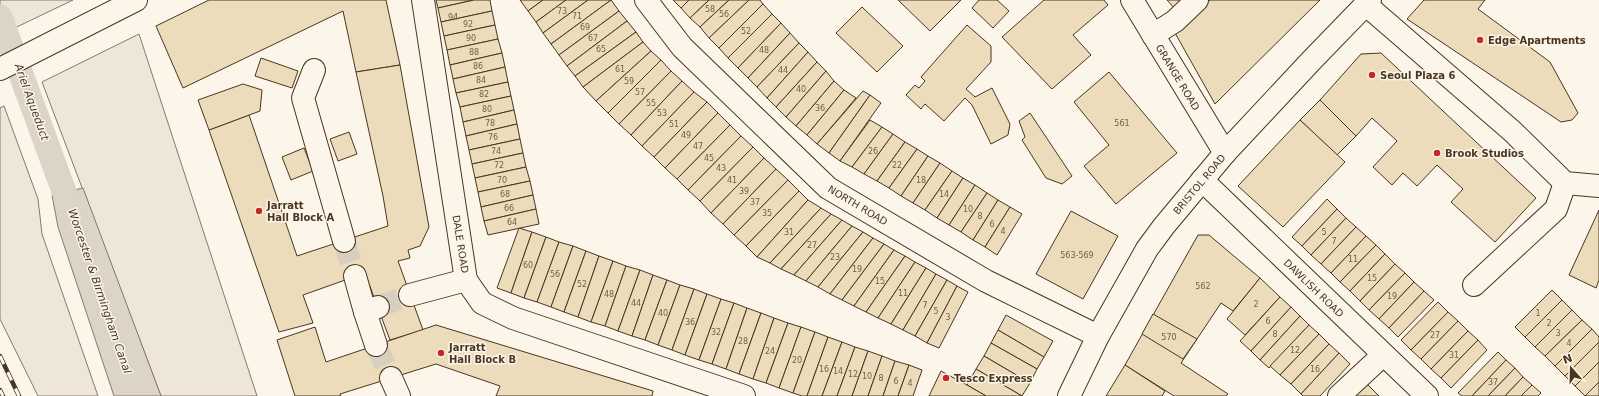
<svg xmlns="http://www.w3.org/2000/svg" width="1599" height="396" font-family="'DejaVu Sans',sans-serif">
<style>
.green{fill:#ede6d9;stroke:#887966}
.water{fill:#dcd4c6;stroke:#887966}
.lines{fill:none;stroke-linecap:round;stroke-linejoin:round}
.canal{stroke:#dcd4c6;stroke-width:25}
.building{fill:#ecdcbc;stroke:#4a3520}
.minor-tunnel{stroke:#d8cfc1;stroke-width:22;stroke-dasharray:22 11;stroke-linecap:butt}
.minor-casing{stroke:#4a3520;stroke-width:24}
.major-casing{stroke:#4a3520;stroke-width:24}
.highway-casing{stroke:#4a3520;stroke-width:24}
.minor{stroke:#fbf6e9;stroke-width:22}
.major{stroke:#fbf6e9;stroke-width:22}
.highway{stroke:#fbf6e9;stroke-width:22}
.rail-casing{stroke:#4a3520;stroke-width:4.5}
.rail{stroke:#fbf6e9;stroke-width:3;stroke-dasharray:9;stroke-linecap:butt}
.poi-dot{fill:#c62828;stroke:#fbf6e9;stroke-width:1.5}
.labels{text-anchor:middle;stroke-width:3;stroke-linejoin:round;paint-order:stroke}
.number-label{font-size:8px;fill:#725f47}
.poi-label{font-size:10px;font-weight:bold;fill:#4a3520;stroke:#fbf6e9;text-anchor:start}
.street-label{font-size:10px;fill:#4a3520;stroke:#fbf6e9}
.water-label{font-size:11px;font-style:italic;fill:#4a3520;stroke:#fbf6e9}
</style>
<rect width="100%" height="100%" fill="#fbf6e9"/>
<!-- green -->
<g class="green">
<polygon points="0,0 73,0 0,35"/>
<polygon points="139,34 257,396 161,396 42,82"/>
<polygon points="4,106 38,199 42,234 98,396 38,396 0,319 0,108"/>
</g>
<!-- water -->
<polygon class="water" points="83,188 161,396 114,396 58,227 52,195"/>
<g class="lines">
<!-- canal -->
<polyline class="canal" points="0,17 76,224"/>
</g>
<!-- building -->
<g class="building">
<polygon points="209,0 386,0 400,65 356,72 343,11 183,88 156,26"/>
<polygon points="436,0 474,0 438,8"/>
<polygon points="474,0 490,0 492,11 441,22 438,8"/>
<polygon points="520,0 543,0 528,11"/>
<polygon points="543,0 566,0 536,22 528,11"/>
<polygon points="566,0 588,0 543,33 536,22"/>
<polygon points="588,0 611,0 551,44 543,33"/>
<polygon points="611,0 619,11 559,55 551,44"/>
<polygon points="673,0 689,0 681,8"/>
<polygon points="689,0 709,0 690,18 681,8"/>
<polygon points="709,0 729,0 700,27 690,18"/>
<polygon points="729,0 749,0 709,38 700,27"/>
<polygon points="749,0 760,0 763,4 719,48 709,38"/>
<polygon points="898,0 961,0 930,31"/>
<polygon points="979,0 997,0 1009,11 993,28 972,8"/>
<polygon points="1044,0 1104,0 1108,5 1073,35 1091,55 1052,89 1002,37"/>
<polygon points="1167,0 1187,0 1176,10"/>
<polygon points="1210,0 1320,0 1215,104 1175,33"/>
<polygon points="1424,0 1485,0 1478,9 1550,62 1578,113 1572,120 1561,122 1407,19"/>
<polygon points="763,4 772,14 728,58 719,48"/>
<polygon points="862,7 903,46 877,72 836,33"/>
<polygon points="492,11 495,25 444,36 441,22"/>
<polygon points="619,11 627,21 567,66 559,55"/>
<polygon points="772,14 781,23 738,68 728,58"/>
<polygon points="627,21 636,32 575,76 567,66"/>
<polygon points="781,23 790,33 748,78 738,68"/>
<polygon points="495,25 498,39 447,50 444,36"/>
<polygon points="967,25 991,46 991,62 966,89 975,97 992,88 1010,124 1008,135 991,144 972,105 965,98 944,121 925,104 921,109 906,95 915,85 919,88 925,81 921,77"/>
<polygon points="636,32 643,42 583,87 575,76"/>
<polygon points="790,33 799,43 757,87 748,78"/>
<polygon points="498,39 502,53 450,65 447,50"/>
<polygon points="643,42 651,51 596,101 583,87"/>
<polygon points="799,43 808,52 767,98 757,87"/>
<polygon points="651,51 661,60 608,113 596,101"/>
<polygon points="808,52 817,62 776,107 767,98"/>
<polygon points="502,53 505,67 453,79 450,65"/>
<polygon points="1381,53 1536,198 1495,242 1451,202 1463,189 1437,165 1417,186 1403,173 1392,185 1373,167 1397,141 1372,118 1356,136 1320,100 1361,54"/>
<polygon points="261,58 298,71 292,88 255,76"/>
<polygon points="661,60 671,71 619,124 608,113"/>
<polygon points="817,62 826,71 786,117 776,107"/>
<polygon points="400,65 429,227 420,246 408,250 410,258 398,261 423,330 390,340 365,273 303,295 313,323 279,332 209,130 249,115 297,256 388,226 383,196 356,72"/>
<polygon points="505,67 508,82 456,93 453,79"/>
<polygon points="671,71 682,81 631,135 619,124"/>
<polygon points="826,71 834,81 796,126 786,117"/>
<polygon points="1109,72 1177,153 1116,204 1084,166 1109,145 1074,102"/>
<polygon points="682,81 694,92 642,146 631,135"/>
<polygon points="834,81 844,90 807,135 796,126"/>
<polygon points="508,82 511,96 460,107 456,93"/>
<polygon points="243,84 262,90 260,111 209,130 198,100"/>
<polygon points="844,90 856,98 817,144 807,135"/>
<polygon points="863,91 870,95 829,153 817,144"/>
<polygon points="694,92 707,102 654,157 642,146"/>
<polygon points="870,95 881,103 840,161 829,153"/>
<polygon points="511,96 514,110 463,122 460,107"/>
<polygon points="1320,100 1356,136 1337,155 1300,120"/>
<polygon points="707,102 718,113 665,168 654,157"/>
<polygon points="514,110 517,124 466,136 463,122"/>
<polygon points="718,113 730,125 677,179 665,168"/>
<polygon points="1030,113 1072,176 1062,184 1046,178 1022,140 1025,137 1019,121"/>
<polygon points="870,120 882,127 852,167 840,161"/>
<polygon points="1300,120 1345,162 1283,227 1238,186"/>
<polygon points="517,124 520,139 469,150 466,136"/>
<polygon points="730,125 741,136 688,190 677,179"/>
<polygon points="882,127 893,134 864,174 852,167"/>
<polygon points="349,132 357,154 338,161 330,139"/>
<polygon points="893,134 905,142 877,181 864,174"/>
<polygon points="741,136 753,147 700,201 688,190"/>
<polygon points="520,139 523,153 472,164 469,150"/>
<polygon points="905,142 917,149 889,188 877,181"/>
<polygon points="753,147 764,158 711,213 700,201"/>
<polygon points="304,148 313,171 291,180 282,157"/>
<polygon points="917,149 928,156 901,196 889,188"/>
<polygon points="523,153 526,167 475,178 472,164"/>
<polygon points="928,156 940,163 913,203 901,196"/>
<polygon points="764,158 776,169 723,224 711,213"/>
<polygon points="940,163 952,171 925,210 913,203"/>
<polygon points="526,167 530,181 478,192 475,178"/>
<polygon points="776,169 788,180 734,235 723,224"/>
<polygon points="952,171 963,178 937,218 925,210"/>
<polygon points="963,178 975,185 949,225 937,218"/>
<polygon points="788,180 799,191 746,246 734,235"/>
<polygon points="530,181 533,195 481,207 478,192"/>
<polygon points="975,185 987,193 961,232 949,225"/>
<polygon points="799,191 808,200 757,257 746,246"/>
<polygon points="987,193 998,200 973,240 961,232"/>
<polygon points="533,195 536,209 484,221 481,207"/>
<polygon points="1327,199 1337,209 1302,246 1292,237"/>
<polygon points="808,200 821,208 770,263 757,257"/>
<polygon points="998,200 1010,207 985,247 973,240"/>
<polygon points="1010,207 1022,214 997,255 985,247"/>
<polygon points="821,208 831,214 781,269 770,263"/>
<polygon points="536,209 539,224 488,235 484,221"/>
<polygon points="1337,209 1346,218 1311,255 1302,246"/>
<polygon points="1599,210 1599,280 1596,288 1569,275"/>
<polygon points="1071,211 1118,236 1083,299 1036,274"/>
<polygon points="831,214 842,220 794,275 781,269"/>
<polygon points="1346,218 1356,227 1321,264 1311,255"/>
<polygon points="842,220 852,226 806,281 794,275"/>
<polygon points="852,226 863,232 818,287 806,281"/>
<polygon points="1356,227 1366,236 1331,273 1321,264"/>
<polygon points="519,228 532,232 511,293 497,288"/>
<polygon points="532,232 546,237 524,298 511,293"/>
<polygon points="863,232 873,238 830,294 818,287"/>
<polygon points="1198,235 1209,235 1260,278 1233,311 1221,303 1181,363 1228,394 1226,396 1174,396 1125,365"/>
<polygon points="1366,236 1376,245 1340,282 1331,273"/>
<polygon points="546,237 559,242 537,302 524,298"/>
<polygon points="873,238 884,244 842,300 830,294"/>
<polygon points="559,242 573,246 551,307 537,302"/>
<polygon points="884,244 894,250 854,306 842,300"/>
<polygon points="1376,245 1385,254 1350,291 1340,282"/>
<polygon points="573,246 586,251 564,312 551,307"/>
<polygon points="894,250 905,256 866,312 854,306"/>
<polygon points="586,251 599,256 578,317 564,312"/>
<polygon points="1385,254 1395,264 1360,301 1350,291"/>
<polygon points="599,256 613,261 591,322 578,317"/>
<polygon points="905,256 915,262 878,318 866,312"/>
<polygon points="613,261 626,266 605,326 591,322"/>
<polygon points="915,262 926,268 891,324 878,318"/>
<polygon points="1395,264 1405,273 1369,310 1360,301"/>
<polygon points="626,266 640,270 618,331 605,326"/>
<polygon points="926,268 936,274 903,330 891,324"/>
<polygon points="640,270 653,275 632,336 618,331"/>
<polygon points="1405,273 1414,282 1379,319 1369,310"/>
<polygon points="936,274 947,280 915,336 903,330"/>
<polygon points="653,275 667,280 645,340 632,336"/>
<polygon points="1260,278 1280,297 1245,335 1227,319"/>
<polygon points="667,280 680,285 658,345 645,340"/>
<polygon points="947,280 957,286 927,343 915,336"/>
<polygon points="1414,282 1424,291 1389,328 1379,319"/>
<polygon points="680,285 694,289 672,350 658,345"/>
<polygon points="957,286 968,292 939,348 927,343"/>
<polygon points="694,289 707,294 685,355 672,350"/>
<polygon points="1552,290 1562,300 1525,337 1515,327"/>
<polygon points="1424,291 1434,300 1398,337 1389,328"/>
<polygon points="707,294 721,299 699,360 685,355"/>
<polygon points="1280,297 1291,307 1251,351 1240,341"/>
<polygon points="721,299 734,303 712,364 699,360"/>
<polygon points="1562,300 1572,310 1535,347 1525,337"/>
<polygon points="1438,302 1448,312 1411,350 1401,340"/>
<polygon points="734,303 747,308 726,369 712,364"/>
<polygon points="1291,307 1300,316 1260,360 1251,351"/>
<polygon points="747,308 761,313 739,374 726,369"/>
<polygon points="1572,310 1582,320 1545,356 1535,347"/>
<polygon points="1448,312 1458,321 1421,359 1411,350"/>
<polygon points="761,313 774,318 753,379 739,374"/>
<polygon points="1153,314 1197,339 1183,359 1142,334"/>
<polygon points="1006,315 1053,341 1044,357 998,330"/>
<polygon points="1300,316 1309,325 1269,368 1260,360"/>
<polygon points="774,318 788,323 766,383 753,379"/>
<polygon points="1582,320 1592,329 1555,366 1545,356"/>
<polygon points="1458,321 1468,331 1431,369 1421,359"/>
<polygon points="788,323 801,327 779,388 766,383"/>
<polygon points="436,325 653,391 652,396 496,396 500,386 436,364 340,394 341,396 295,396 277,340 315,327 326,362"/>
<polygon points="1309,325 1319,334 1280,375 1270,366"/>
<polygon points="801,327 815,332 793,393 779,388"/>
<polygon points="1592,329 1599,337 1599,342 1565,376 1555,366"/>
<polygon points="998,330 1044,357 1037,369 991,343"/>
<polygon points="1468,331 1478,340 1441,378 1431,369"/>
<polygon points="815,332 828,337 807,396 802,396 793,393"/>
<polygon points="1319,334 1329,344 1291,384 1280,375"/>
<polygon points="828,337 842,342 822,396 807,396"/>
<polygon points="1478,340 1487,350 1451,388 1441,378"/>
<polygon points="842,342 855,347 837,396 822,396"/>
<polygon points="1599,342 1599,362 1575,386 1565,376"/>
<polygon points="991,343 1037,369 1030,383 984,356"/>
<polygon points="1329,344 1339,353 1301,394 1291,384"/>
<polygon points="855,347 868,351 852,396 837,396"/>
<polygon points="868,351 882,356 868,396 852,396"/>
<polygon points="1498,352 1506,360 1472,396 1462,396 1458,393"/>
<polygon points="1339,353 1350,364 1320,396 1303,396 1301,394"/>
<polygon points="882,356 895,361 883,396 868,396"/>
<polygon points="984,356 1030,383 1022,396 976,369"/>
<polygon points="1506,360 1515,368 1488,396 1472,396"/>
<polygon points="895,361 909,365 898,396 883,396"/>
<polygon points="1599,362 1599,382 1585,396 1575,386"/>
<polygon points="909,365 922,370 913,396 898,396"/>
<polygon points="1125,365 1165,391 1162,396 1106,396"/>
<polygon points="1515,368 1523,377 1505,396 1488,396"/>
<polygon points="976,369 1022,396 986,396 967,385"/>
<polygon points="941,371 967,385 986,396 929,396"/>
<polygon points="1523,377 1532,385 1521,396 1505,396"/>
<polygon points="1599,382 1599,396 1585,396"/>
<polygon points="1366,383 1379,396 1353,396"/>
<polygon points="1532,385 1541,393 1538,396 1521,396"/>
</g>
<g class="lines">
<!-- minor-tunnel -->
<g class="minor-tunnel">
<polyline points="344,241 355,276"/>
<polyline points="378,307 410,295"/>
<polyline points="376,345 391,378"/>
</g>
<defs>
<g id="minor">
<polyline points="423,0 466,280 482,303 513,318 744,396"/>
<polyline points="646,0 682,47 828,188 986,281 1098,336"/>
<polyline points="1132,0 1225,153"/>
<polyline points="1365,4 1512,131 1565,183 1599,186"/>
<polyline points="1153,35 1175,21 1197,0"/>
<polyline points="314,70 303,98 344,241"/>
<polyline points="1202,180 1427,396"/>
<polyline points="355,276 365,312 378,307"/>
<polyline points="1474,285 1556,209 1565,183"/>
<polyline points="410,295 466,280"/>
<polyline points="365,312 376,345"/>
<polyline points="391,378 399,396"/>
<polyline points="1339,396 1383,355"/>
</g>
<polyline id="major" points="1069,396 1098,336 1147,249 1164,226 1225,153 1311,61 1370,0"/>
<polyline id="highway" points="0,69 136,0"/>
</defs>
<!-- minor casing -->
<use href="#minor" class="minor-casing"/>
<!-- major casing -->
<use href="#major" class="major-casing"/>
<!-- highway casing -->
<use href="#highway" class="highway-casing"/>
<!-- minor -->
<use href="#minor" class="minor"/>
<!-- major -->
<use href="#major" class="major"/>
<!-- highway -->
<use href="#highway" class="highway"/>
<defs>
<g id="rail">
<polyline points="0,356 19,396"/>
<polyline points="0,390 3,396"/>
</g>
</defs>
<!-- rail casing -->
<use href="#rail" class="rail-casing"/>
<!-- rail -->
<use href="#rail" class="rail"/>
</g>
<!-- markers -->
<g class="poi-dot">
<circle cx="1480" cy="40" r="4"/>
<circle cx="1372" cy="75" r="4"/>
<circle cx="1437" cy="153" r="4"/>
<circle cx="259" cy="211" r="4"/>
<circle cx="441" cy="353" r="4"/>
<circle cx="946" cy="378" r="4"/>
</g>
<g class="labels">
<!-- number labels -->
<g class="number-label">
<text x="710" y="12">58</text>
<text x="562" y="14">73</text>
<text x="724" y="17">56</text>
<text x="577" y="19">71</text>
<text x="453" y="20">94</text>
<text x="468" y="27">92</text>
<text x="585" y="30">69</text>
<text x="746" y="34">52</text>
<text x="471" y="41">90</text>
<text x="593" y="41">67</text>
<text x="601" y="52">65</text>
<text x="764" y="53">48</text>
<text x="474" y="55">88</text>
<text x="478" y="69">86</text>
<text x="620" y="72">61</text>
<text x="783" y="73">44</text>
<text x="481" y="83">84</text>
<text x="629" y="84">59</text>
<text x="801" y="92">40</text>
<text x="640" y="95">57</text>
<text x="484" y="97">82</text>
<text x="651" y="106">55</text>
<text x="820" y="111">36</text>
<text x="487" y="112">80</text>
<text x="662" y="116">53</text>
<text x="490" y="126">78</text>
<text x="1122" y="126">561</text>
<text x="674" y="127">51</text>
<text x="686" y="138">49</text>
<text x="493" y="140">76</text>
<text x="698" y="149">47</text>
<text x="496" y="154">74</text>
<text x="873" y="154">26</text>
<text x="709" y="161">45</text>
<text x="499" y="168">72</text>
<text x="897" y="168">22</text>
<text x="721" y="171">43</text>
<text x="502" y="183">70</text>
<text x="732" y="183">41</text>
<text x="921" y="183">18</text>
<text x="744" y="194">39</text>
<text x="505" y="197">68</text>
<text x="944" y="197">14</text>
<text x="755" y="205">37</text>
<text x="509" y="211">66</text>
<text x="968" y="212">10</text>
<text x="767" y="216">35</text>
<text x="980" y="219">8</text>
<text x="512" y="225">64</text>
<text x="992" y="227">6</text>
<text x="1003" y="234">4</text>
<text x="789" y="235">31</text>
<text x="1324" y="235">5</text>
<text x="1334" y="244">7</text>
<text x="812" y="248">27</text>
<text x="1077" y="258">563-569</text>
<text x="835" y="260">23</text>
<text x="1353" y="262">11</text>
<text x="528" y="268">60</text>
<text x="857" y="272">19</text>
<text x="555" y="277">56</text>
<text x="1372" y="281">15</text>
<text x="880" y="284">15</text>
<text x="582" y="287">52</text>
<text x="1203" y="289">562</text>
<text x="903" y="296">11</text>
<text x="609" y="297">48</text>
<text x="1392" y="299">19</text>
<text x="636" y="306">44</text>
<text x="1256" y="307">2</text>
<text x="925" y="308">7</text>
<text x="936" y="314">5</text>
<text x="663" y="316">40</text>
<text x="1538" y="316">1</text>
<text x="948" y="320">3</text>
<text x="1268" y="324">6</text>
<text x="690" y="325">36</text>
<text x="1549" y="326">2</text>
<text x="716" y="335">32</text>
<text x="1558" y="336">3</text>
<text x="1275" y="337">8</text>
<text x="1435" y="338">27</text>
<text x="1169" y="340">570</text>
<text x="743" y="344">28</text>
<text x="1569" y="346">4</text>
<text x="1295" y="353">12</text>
<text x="770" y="354">24</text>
<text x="1454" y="358">31</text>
<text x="797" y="363">20</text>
<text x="824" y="372">16</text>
<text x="1315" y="372">16</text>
<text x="838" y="374">14</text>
<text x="853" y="377">12</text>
<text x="867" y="379">10</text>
<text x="881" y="381">8</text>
<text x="896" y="384">6</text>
<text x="1493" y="385">37</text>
<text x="910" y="386">4</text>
</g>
<!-- poi labels -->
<g class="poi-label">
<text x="1488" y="44">Edge Apartments</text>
<text x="1380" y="79">Seoul Plaza 6</text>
<text x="1445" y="157">Brook Studios</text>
<text x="267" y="209">Jarratt<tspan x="267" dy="12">Hall Block A</tspan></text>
<text x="449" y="351">Jarratt<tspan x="449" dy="12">Hall Block B</tspan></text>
<text x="954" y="382">Tesco Express</text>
</g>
<!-- street labels -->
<g class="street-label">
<text transform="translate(1178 77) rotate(59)" y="4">GRANGE ROAD</text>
<text transform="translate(1199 184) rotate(-50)" y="4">BRISTOL ROAD</text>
<text transform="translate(858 205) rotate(31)" y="4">NORTH ROAD</text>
<text transform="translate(461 244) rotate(81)" y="4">DALE ROAD</text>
<text transform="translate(1314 288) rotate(44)" y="4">DAWLISH ROAD</text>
</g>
<!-- water labels -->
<g class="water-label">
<text transform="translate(32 102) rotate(70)" y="4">Ariel Aqueduct</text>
<text transform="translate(100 291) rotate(71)" y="4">Worcester &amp; Birmingham Canal</text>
</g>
</g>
<!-- north arrow -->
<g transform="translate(1571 368) rotate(340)" stroke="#fbf6e9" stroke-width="3" paint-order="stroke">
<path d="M0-3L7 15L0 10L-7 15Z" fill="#4a3520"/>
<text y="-6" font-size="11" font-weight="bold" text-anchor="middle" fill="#4a3520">N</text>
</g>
</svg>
